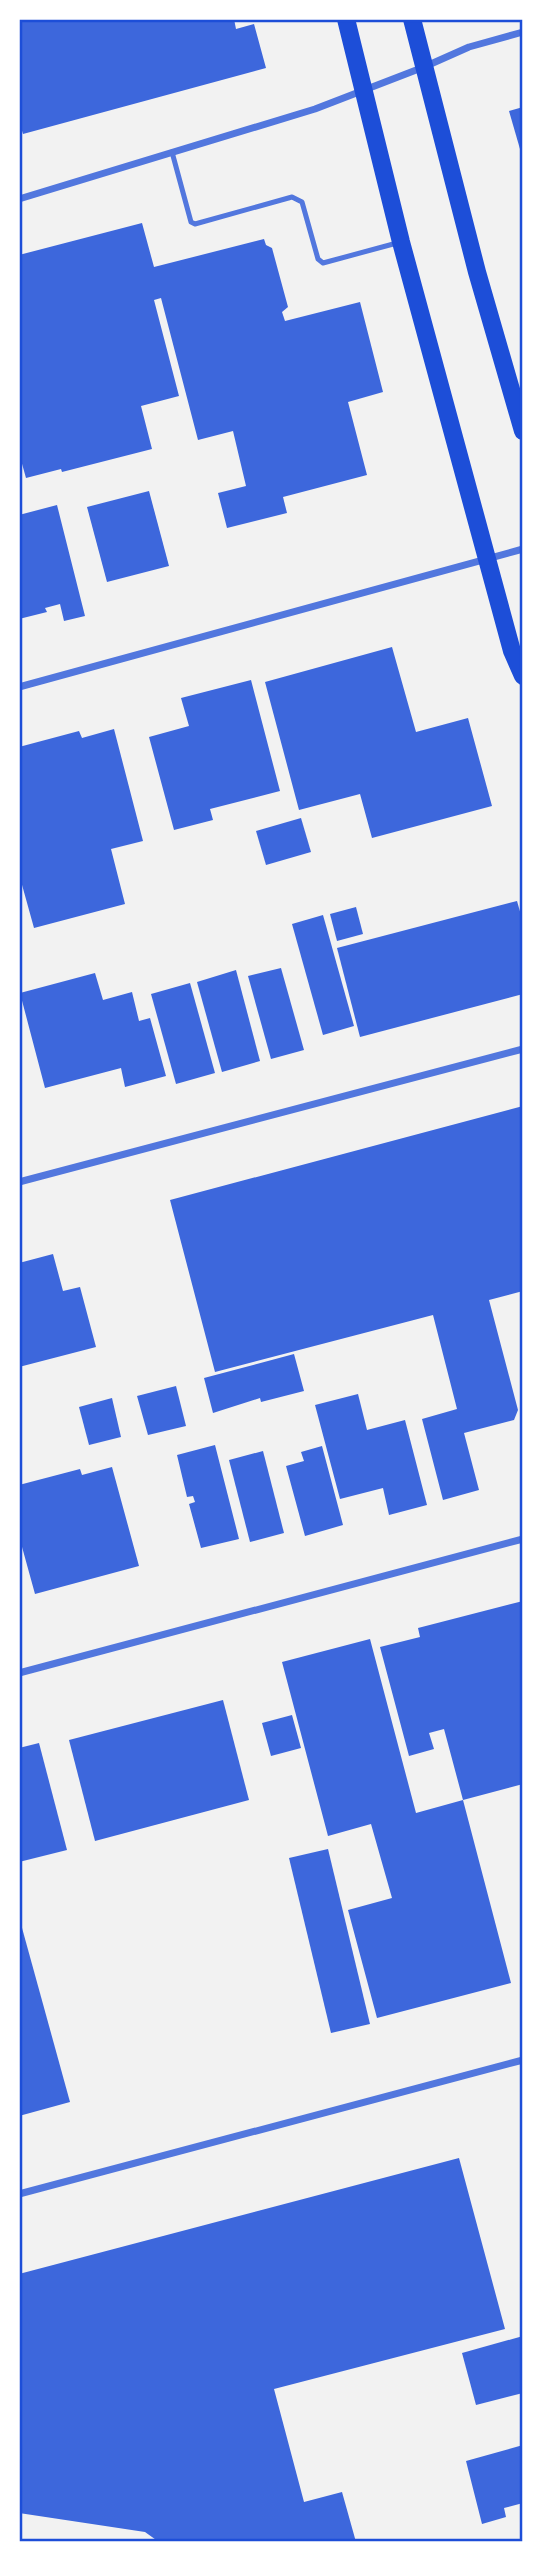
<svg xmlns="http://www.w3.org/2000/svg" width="542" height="2561" font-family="'Noto Sans',sans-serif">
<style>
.building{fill:#3d67dc}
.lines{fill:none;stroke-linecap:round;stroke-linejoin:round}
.service{stroke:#5277de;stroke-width:5}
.minor{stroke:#5277de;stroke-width:7}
.primary{stroke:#1d4ed8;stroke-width:18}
.neatline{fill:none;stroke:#1d4ed8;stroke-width:2.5}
</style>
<rect width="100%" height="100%" fill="#f2f2f2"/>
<!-- building -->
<g class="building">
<polygon points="19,19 234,19 236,29 254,24 266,68 23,134 19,121"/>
<polygon points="523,107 523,156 522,156 509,111"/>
<polygon points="142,223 154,267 264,239 266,245 272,248 288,307 282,312 285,321 360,302 383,392 348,402 367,475 283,497 287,513 227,528 218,493 246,486 233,431 198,440 161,298 154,300 179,396 141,406 152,449 62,472 61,469 26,478 19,453 19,255"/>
<polygon points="149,491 169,566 107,582 87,507"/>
<polygon points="57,505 85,616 64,621 60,604 45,608 47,612 19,619 19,515"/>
<polygon points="392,647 416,732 468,718 492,806 372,838 360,794 299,810 265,682"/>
<polygon points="251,680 280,791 210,809 213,820 174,830 149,737 189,726 181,698"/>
<polygon points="114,729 143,841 111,849 125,904 34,928 19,874 19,747 79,731 82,738"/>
<polygon points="301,818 311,852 266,865 256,831"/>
<polygon points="517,901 523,922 523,994 360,1037 337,948"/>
<polygon points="356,907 363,934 337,941 330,914"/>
<polygon points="323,915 354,1026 323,1035 292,924"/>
<polygon points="281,968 304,1050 271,1059 248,976"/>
<polygon points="236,970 260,1061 222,1072 197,982"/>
<polygon points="95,973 103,1000 132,992 139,1021 150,1018 166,1076 125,1087 121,1068 45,1088 20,993"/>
<polygon points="190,983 215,1073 176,1084 151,994"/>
<polygon points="523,1106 523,1291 489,1300 518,1410 514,1420 464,1433 479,1490 443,1500 422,1419 457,1409 433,1315 215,1372 170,1200"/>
<polygon points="53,1254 63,1291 80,1287 96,1347 19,1367 19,1263"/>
<polygon points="294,1354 304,1391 261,1402 260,1398 213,1413 204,1378"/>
<polygon points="176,1386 186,1426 148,1435 137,1396"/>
<polygon points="358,1394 367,1430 405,1420 427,1505 389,1515 383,1488 340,1499 315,1405"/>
<polygon points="112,1398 121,1437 89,1445 79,1407"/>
<polygon points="215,1445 239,1539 201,1548 189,1504 195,1502 193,1496 187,1497 177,1455"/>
<polygon points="322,1446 343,1525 305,1536 286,1466 304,1461 301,1452"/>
<polygon points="263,1451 284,1533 250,1542 229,1460"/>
<polygon points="112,1467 139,1566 35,1594 19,1536 19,1485 80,1469 82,1475"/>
<polygon points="523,1601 523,1784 463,1800 444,1729 429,1733 434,1749 409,1756 380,1647 420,1637 418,1628"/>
<polygon points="370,1639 416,1813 463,1800 511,1983 377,2018 348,1910 392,1898 371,1824 328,1836 282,1662"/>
<polygon points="223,1700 249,1800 95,1841 69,1740"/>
<polygon points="292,1715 301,1748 271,1756 262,1723"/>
<polygon points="39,1743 67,1850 19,1862 19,1748"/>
<polygon points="328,1849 370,2024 331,2033 289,1858"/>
<polygon points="19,1917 70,2102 19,2116"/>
<polygon points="459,2158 505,2329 274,2389 304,2502 342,2492 356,2542 159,2542 145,2532 19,2513 19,2274"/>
<polygon points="523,2336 523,2393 476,2405 462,2353"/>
<polygon points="523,2445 523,2503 504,2508 506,2517 482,2524 466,2461"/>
</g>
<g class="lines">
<!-- service -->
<polyline class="service" points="172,152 191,222 195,224 292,197 302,202 318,259 323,263 397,243"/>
<!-- minor -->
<g class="minor">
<polyline points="19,199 315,109 424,67 469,47 523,32"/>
<polyline points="19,687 523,549"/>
<polyline points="19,1182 523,1049"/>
<polyline points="19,1673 523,1539"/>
<polyline points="19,2194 523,2060"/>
</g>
<!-- primary -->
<g class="primary">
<polyline points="346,19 401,242 512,651 523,676"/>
<polyline points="412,19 477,272 523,431"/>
</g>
</g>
<!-- border -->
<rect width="542" height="2561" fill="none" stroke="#ffffff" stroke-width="42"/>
<rect x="21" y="21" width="500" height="2519" class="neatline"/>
</svg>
